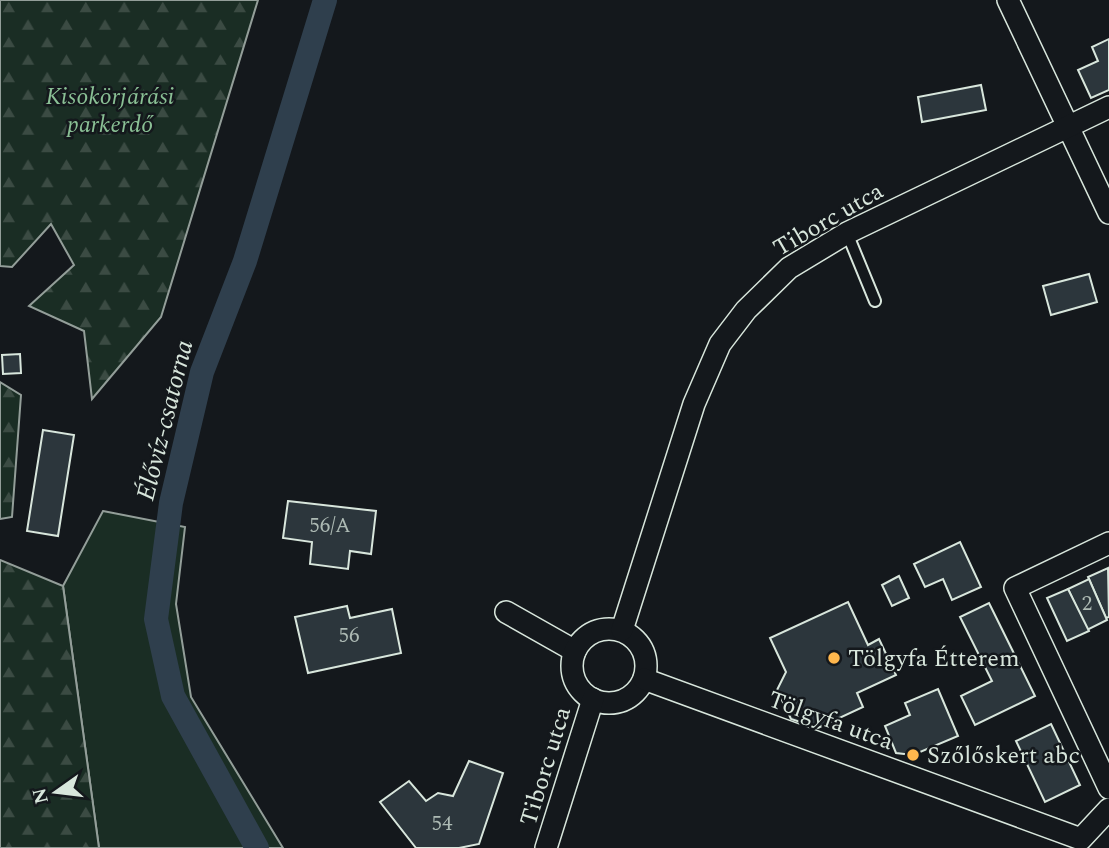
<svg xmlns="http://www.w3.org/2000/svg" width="1109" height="848" font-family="Spectral,serif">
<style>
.green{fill:#1a2d24;stroke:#939e99;stroke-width:2}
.forest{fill:url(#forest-firs);stroke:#939e99;stroke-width:2}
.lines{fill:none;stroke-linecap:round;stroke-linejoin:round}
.canal{stroke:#2f3f4d;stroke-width:24}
.building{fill:#2c363c;stroke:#d8e6dc;stroke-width:2}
.service-casing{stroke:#d8e6dc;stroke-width:14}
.minor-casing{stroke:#d8e6dc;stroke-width:24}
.service{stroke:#14181c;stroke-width:10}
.minor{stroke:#14181c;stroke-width:21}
.poi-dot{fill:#ffb74d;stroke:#14181c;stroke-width:2.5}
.labels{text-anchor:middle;stroke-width:5;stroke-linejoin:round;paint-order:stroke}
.number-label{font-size:21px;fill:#adbab4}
.park-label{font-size:24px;font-style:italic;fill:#8ac095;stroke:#14181c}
.street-label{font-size:24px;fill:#d8e6dc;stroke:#14181c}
.poi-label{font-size:24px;fill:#d8e6dc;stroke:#14181c;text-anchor:start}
.water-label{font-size:26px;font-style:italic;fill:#d8e6dc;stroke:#14181c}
</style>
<defs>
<pattern id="forest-firs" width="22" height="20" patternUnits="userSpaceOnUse" patternTransform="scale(1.75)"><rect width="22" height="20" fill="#1a2d24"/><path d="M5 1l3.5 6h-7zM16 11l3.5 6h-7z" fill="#3b4b43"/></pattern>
</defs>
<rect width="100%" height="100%" fill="#14181c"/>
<!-- green -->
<polygon class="green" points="103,511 185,527 176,604 191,697 283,848 99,848 63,586"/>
<!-- forest -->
<g class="forest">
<polygon points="0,0 258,0 161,317 92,399 84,331 29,306 74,265 51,224 12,267 0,266"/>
<polygon points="0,382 21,395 12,517 0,519"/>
<polygon points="0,560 63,586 99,848 0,848"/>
</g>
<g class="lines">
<!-- canal -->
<polyline class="canal" points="257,848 173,696 156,619 171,503 202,372 245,261 325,0"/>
</g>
<!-- building -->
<g class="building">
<polygon points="1109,39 1109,90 1091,98 1078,70 1098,61 1092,47"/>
<polygon points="981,85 986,110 922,122 918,97"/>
<polygon points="1089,274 1097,302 1051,315 1043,286"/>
<polygon points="20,354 21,373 3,374 2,355"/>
<polygon points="43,430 74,435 58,536 27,531"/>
<polygon points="288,501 376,511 371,554 350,551 348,569 310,564 312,542 283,538"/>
<polygon points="960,542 981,587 952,600 943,579 925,587 914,564"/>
<polygon points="1108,568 1109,617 1106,618 1088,577"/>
<polygon points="899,576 909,598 892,606 882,585"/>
<polygon points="1089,579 1107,620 1087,630 1068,589"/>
<polygon points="1068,589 1089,631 1067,641 1047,598"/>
<polygon points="848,602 868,645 879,639 896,675 857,693 863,707 818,728 791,719 777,690 786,672 770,638"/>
<polygon points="989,603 1035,696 975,725 961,696 992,681 960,617"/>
<polygon points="347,606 350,618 392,609 401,653 308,673 295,617"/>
<polygon points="938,689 958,736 913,755 896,753 885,726 910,715 905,703"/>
<polygon points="1051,724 1080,785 1045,802 1016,741"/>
<polygon points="469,761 503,773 479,844 459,848 416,848 380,802 409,781 426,801 438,793 453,796"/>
</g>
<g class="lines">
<defs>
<polyline id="service" points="847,233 875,301"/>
<g id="minor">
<polyline points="1008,0 1109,213"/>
<polyline points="1109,543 1015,588 1109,788"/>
<polyline points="506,612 575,651"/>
<circle cx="609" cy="666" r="37"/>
<polyline points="622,630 694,404 720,344 746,310 789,268 847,233 1109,107"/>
<polyline points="644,679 1081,839 1109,809"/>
<polyline points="546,848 593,699"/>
</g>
</defs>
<!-- service casing -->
<use href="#service" class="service-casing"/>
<!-- minor casing -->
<use href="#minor" class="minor-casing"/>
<!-- service -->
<use href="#service" class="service"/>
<!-- minor -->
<use href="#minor" class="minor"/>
</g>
<!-- markers -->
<g class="poi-dot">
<circle cx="834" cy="658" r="7"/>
<circle cx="913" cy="755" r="7"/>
</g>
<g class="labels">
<!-- number labels -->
<g class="number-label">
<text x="330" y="532">56/A</text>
<text x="1087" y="610">2</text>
<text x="349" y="642">56</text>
<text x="442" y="830">54</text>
</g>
<!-- park labels -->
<g class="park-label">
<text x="110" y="104">Kisökörjárási<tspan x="110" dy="28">parkerdő</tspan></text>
</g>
<!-- street labels -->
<g class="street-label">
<text transform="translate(828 219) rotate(-30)" y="8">Tiborc utca</text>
<text transform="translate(831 720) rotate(20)" y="8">Tölgyfa utca</text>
<text transform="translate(545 766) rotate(-73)" y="8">Tiborc utca</text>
</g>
<!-- poi labels -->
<g class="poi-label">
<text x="848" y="666">Tölgyfa Étterem</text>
<text x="927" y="763">Szőlőskert abc</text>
</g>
<!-- water labels -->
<g class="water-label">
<text transform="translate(164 420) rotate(-76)" y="9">Élővíz-csatorna</text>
</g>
</g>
<!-- north arrow -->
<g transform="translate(56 792) rotate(256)" stroke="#14181c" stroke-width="5" paint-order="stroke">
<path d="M0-5L12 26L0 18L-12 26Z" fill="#d8e6dc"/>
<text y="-10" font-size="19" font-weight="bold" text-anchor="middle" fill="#d8e6dc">N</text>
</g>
</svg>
